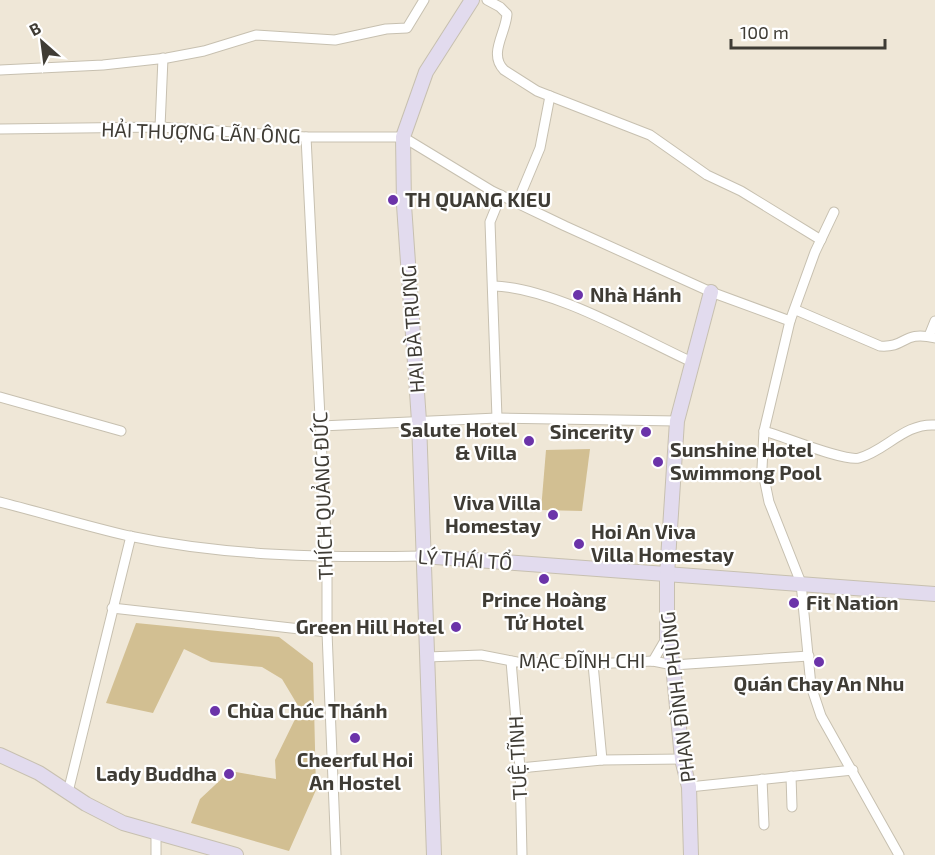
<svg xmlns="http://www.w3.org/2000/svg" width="935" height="855" font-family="'Exo 2',sans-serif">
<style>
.green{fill:#d2bf92}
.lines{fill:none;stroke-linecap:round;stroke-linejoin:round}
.street-casing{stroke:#c7c0b0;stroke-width:11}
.secondary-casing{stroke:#c7c0b0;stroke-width:16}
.street{stroke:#fff;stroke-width:9}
.secondary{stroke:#e2dbee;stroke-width:14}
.poi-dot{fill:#6b33a9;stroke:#fff;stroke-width:2}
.labels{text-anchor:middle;stroke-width:4.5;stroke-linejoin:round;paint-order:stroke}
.street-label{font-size:20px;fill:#3f3c35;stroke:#fff}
.poi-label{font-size:20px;font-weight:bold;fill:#3f3c35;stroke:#fff;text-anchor:start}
</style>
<rect width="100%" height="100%" fill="#efe7d7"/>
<!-- green -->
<g class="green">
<polygon points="590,449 582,511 541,510 546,450"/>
<polygon points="136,623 279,637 313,663 316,790 289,851 191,823 200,799 230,771 276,779 275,760 300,709 282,679 262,667 211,662 184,649 153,713 106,703"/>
</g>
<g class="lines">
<defs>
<g id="street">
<path d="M487,0L500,7L507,14C506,33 488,54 504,70L537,91L650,135L707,175L741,191L821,240"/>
<polyline points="0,70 103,65 167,58 204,51 256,35 335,40 386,29 407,28 424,0"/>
<polyline points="160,127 163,58"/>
<polyline points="0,129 160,127 306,137 403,137 492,191 565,226 711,292 790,321"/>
<polyline points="306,137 327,558 327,632 336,855"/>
<polyline points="517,203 540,148 550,96"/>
<polyline points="834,212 815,252 790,321 764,431 762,468 769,502 801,583 811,686 821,716 899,855"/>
<path d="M494,286C555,288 637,337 694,363"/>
<path d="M796,310L880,346C907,348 902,330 935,338"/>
<polyline points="929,336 935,321"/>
<polyline points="0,397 121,431"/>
<polyline points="497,418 490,222 501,195"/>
<polyline points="321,426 497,418 677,421"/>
<path d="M764,431C783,436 844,462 859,458C886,451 904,423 935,425"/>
<path d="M0,502C43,513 86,526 129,536C225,556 324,558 422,556"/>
<polyline points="112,608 327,632"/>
<polyline points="427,657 481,655 517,662 593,664 653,661 673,665 809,656"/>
<polyline points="511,661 520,768 522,855"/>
<polyline points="653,661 667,637"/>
<polyline points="593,664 602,760"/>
<polyline points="520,768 602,760 682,759"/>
<polyline points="791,776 792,807"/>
<polyline points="762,779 764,825"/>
<polyline points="689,787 853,770"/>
<polyline points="68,792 131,536"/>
<polyline points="156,855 156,832"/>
</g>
<g id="secondary">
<polyline points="422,556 935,594"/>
<polyline points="0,755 39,773 86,804 123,823 236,855"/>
<polyline points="434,855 419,421 404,205 403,137 426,72 472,0"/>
<polyline points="691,855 689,787 682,759 673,665 667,637 667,575 677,421 711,292"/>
</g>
</defs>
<!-- street casing -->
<use href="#street" class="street-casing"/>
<!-- secondary casing -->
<use href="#secondary" class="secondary-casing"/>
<!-- street -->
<use href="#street" class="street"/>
<!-- secondary -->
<use href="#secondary" class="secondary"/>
</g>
<!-- markers -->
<g class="poi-dot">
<circle cx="393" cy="200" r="6"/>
<circle cx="578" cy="295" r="6"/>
<circle cx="646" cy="432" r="6"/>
<circle cx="529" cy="441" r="6"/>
<circle cx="658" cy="462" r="6"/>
<circle cx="553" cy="515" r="6"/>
<circle cx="579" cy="544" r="6"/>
<circle cx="544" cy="579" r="6"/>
<circle cx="794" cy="603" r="6"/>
<circle cx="456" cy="627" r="6"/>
<circle cx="819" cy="662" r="6"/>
<circle cx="215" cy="711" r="6"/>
<circle cx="355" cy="738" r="6"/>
<circle cx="229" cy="774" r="6"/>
</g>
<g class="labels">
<!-- street labels -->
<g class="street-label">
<text transform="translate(201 133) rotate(2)" y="7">HẢI THƯỢNG LÃN ÔNG</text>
<text transform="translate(413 329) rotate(-94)" y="7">HAI BÀ TRƯNG</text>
<text transform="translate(323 496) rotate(-92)" y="7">THÍCH QUẢNG ĐỨC</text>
<text transform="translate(465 560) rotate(4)" y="7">LÝ THÁI TỔ</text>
<text x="582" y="668">MẠC ĐĨNH CHI</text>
<text transform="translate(678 697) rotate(-97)" y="7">PHAN ĐÌNH PHÙNG</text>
<text transform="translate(518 758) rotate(-93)" y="7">TUỆ TĨNH</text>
</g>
<!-- poi labels -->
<g class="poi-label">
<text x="405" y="207">TH QUANG KIEU</text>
<text x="590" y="302">Nhà Hánh</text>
<text x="517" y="437" text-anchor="end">Salute Hotel<tspan x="517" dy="23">&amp; Villa</tspan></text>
<text x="634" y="439" text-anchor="end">Sincerity</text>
<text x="670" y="457">Sunshine Hotel<tspan x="670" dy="23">Swimmong Pool</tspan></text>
<text x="541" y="510" text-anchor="end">Viva Villa<tspan x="541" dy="23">Homestay</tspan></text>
<text x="591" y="539">Hoi An Viva<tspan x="591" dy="23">Villa Homestay</tspan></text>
<text x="544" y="607" text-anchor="middle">Prince Hoàng<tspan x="544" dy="23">Tử Hotel</tspan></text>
<text x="806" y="610">Fit Nation</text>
<text x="444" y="634" text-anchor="end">Green Hill Hotel</text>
<text x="819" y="691" text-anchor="middle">Quán Chay An Nhu</text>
<text x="227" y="718">Chùa Chúc Thánh</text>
<text x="355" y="767" text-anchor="middle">Cheerful Hoi<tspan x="355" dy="23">An Hostel</tspan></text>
<text x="217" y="781" text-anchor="end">Lady Buddha</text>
</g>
</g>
<!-- north arrow -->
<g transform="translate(42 42) rotate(332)" stroke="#ffffff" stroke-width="4.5" paint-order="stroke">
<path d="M0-4.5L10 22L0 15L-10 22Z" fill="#3f3c35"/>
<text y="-9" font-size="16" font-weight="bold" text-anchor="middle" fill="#3f3c35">B</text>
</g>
<!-- scale -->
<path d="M731 39v9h154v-9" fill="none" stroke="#3f3c35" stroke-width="3"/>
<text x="740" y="39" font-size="18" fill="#3f3c35" stroke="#ffffff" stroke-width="4.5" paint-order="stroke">100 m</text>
</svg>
